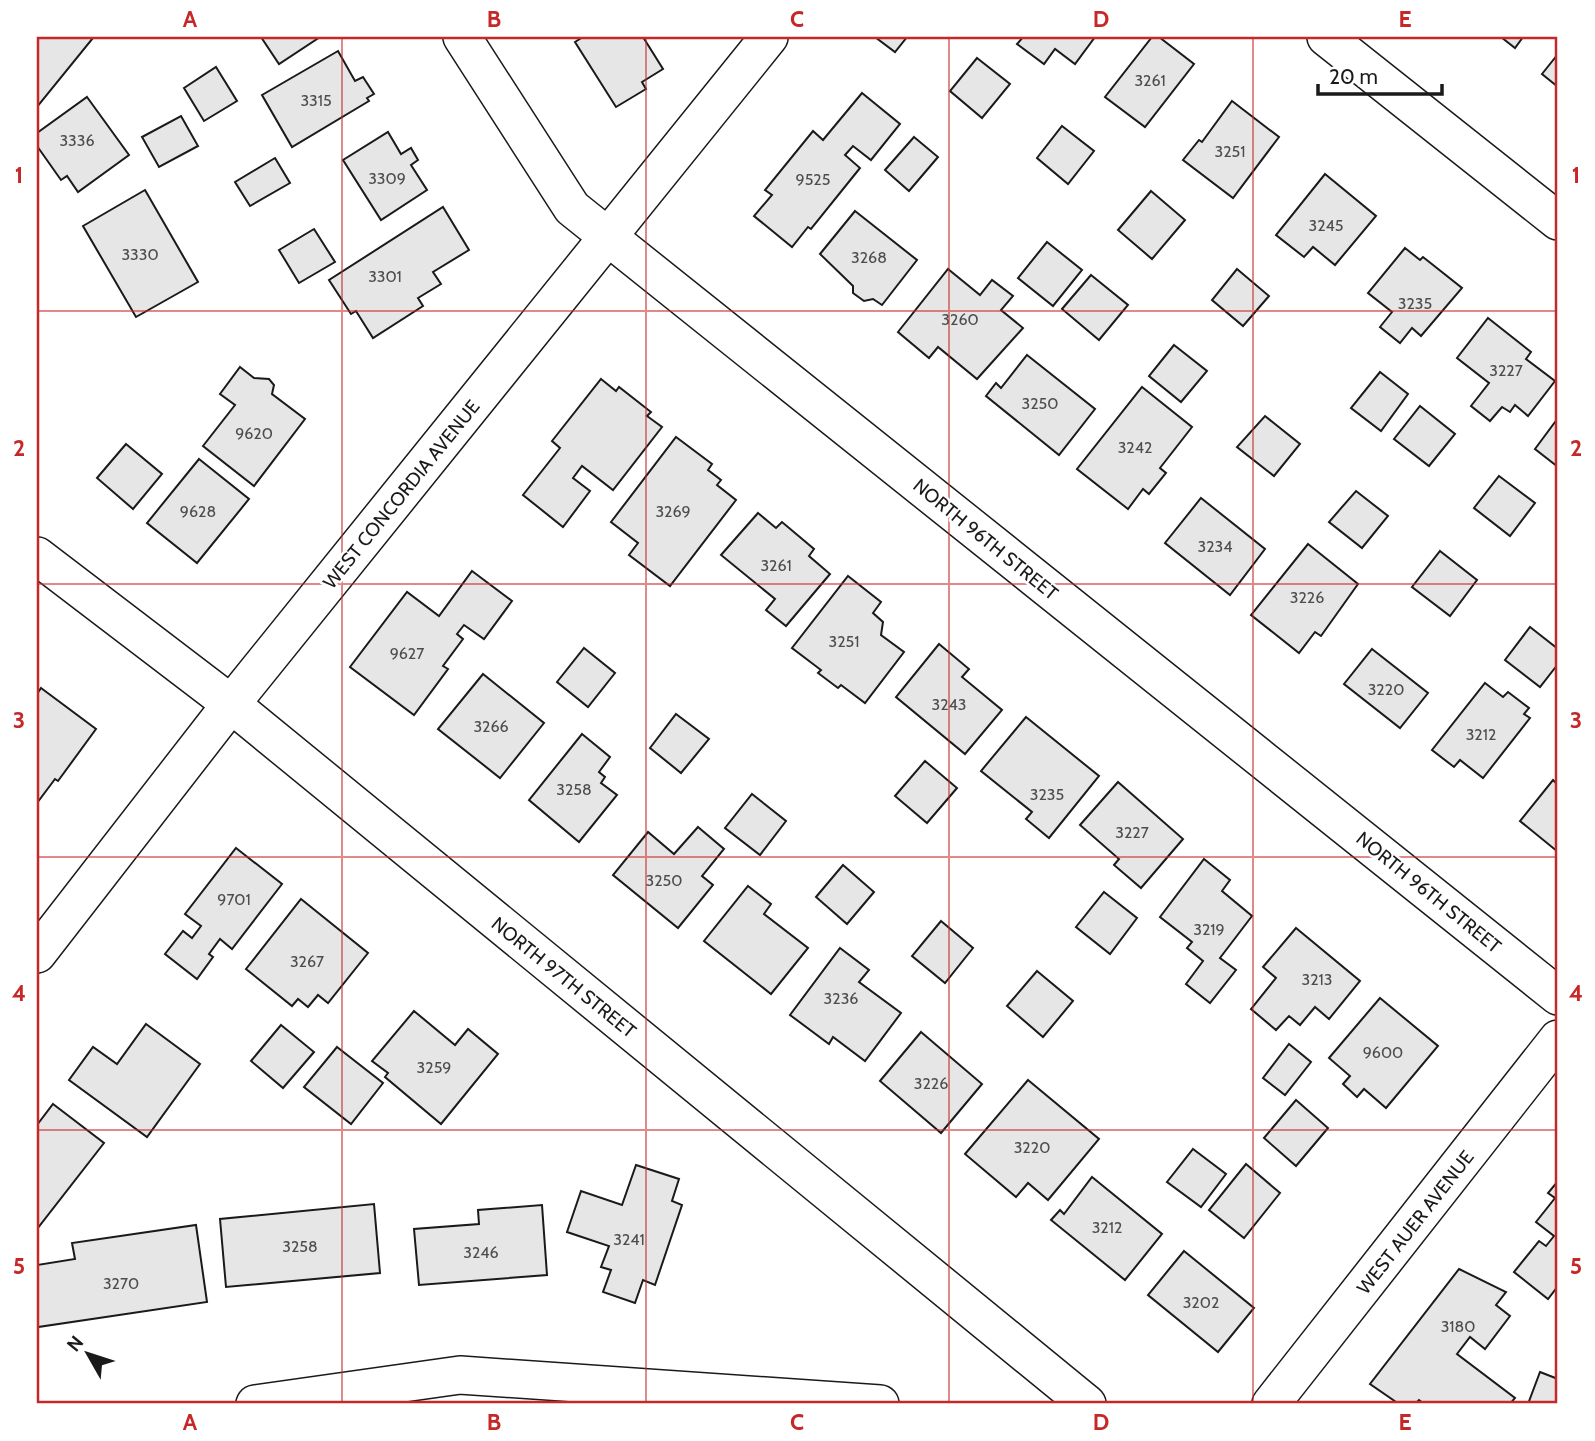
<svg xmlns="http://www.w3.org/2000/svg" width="1595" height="1441" font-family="Cabin,sans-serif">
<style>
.building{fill:#e6e6e6;stroke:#1a1a1a;stroke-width:2}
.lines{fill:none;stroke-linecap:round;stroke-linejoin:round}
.minor-casing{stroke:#1a1a1a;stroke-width:40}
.minor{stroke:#fff;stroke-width:37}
.grid{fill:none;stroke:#c62828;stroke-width:2;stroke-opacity:0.55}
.labels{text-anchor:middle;stroke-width:5;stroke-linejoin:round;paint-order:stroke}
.number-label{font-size:16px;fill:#4d4d4d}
.street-label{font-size:19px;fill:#1a1a1a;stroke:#fff}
.neatline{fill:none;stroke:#c62828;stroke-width:2.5}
.grid-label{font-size:23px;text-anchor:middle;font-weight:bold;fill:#c62828}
</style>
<rect width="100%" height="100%" fill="#fff"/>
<!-- building -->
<g class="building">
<polygon points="37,37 93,38 37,107"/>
<polygon points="261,37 320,37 279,64"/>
<polygon points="583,37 643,37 663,69 642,82 646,89 616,107 575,42"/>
<polygon points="875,37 907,37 895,52"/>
<polygon points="1023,37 1095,37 1075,64 1055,49 1044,64 1017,44"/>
<polygon points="1152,37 1159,37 1194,64 1145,127 1105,97"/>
<polygon points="1501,37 1523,37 1515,48"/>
<polygon points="338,51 355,81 363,77 374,94 367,98 369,101 292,147 262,95"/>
<polygon points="1558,54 1558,87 1542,74"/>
<polygon points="977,58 1010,84 982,118 950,91"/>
<polygon points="216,67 237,101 204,121 184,88"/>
<polygon points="862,93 900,124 871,160 853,146 845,155 860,168 811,229 808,227 792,247 754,216 772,195 765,190 813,131 823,140"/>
<polygon points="87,97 129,155 78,192 67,176 61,180 37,146 37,133"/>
<polygon points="1232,101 1279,137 1233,198 1183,160 1199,140 1202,142"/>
<polygon points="181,116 198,146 159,167 142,137"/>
<polygon points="1062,126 1094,151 1068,184 1037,158"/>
<polygon points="388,132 401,154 411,148 418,160 411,165 427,190 381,220 343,160"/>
<polygon points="914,137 938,157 909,191 885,170"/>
<polygon points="275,158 290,183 250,206 235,182"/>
<polygon points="1325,174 1376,216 1335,265 1313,247 1304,257 1276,235"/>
<polygon points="145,190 198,282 136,317 83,226"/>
<polygon points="1151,191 1185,220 1152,259 1118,230"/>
<polygon points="443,207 469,250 433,272 441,284 418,298 423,306 373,338 356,311 351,314 329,280"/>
<polygon points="855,211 917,260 882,305 873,299 864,301 853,293 853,286 820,254"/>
<polygon points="314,229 335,262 299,283 279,250"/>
<polygon points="1047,242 1082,270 1053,306 1018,278"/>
<polygon points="1405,248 1420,260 1423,257 1462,288 1421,336 1412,328 1400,343 1380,327 1392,312 1368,293"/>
<polygon points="948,269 980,295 992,280 1013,296 1001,310 1023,328 977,379 938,347 929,358 898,332"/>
<polygon points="1237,269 1269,296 1243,326 1212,300"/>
<polygon points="1091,275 1128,305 1099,340 1062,309"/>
<polygon points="1488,318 1531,352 1526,359 1555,381 1528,416 1515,405 1510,412 1502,407 1490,421 1471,406 1489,383 1457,358"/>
<polygon points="1174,345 1207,371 1181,402 1149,376"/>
<polygon points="1027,355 1095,409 1059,455 986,396 996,383 1001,388"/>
<polygon points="240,367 254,378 269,379 274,385 272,394 305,419 254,486 203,446 235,405 220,394"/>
<polygon points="1380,372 1408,394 1381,431 1351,408"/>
<polygon points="601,379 616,391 619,387 651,412 647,416 662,427 613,490 582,466 573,478 590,491 563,527 523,495 560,448 552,441"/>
<polygon points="1142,387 1192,427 1160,468 1166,473 1149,494 1143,489 1128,509 1077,469"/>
<polygon points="1420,406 1455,434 1429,466 1394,439"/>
<polygon points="1265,416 1300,444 1274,476 1237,447"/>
<polygon points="1558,418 1558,467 1535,449"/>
<polygon points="676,437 712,464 708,470 721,480 717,485 736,500 670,586 629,555 638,543 611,522"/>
<polygon points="126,444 162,474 133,509 97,478"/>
<polygon points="199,459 249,499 197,563 147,523"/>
<polygon points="1499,476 1535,503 1510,536 1474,508"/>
<polygon points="1356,491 1388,516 1362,548 1329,522"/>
<polygon points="1201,498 1265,549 1230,595 1165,543"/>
<polygon points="758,513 776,528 782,522 814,549 809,556 830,574 786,626 766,610 775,599 721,555"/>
<polygon points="1308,544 1358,584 1321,636 1315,632 1299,653 1251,615"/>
<polygon points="1440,551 1477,580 1450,616 1412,587"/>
<polygon points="472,571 512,601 484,639 464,625 457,634 463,639 443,666 448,669 414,715 350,667 407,592 439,616"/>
<polygon points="848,576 881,602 873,613 883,622 881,635 904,652 865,703 841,685 838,688 818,673 821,670 792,648"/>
<polygon points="1530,627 1558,649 1558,664 1540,687 1505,660"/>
<polygon points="939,644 969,669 962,677 1002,710 965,754 896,697"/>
<polygon points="584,648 615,673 588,707 557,682"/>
<polygon points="1372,649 1428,693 1400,728 1344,684"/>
<polygon points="483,674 544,723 500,778 438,729"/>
<polygon points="1485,683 1503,697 1508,692 1529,708 1524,714 1530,718 1483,778 1460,760 1454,767 1432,750"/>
<polygon points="41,688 96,729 58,781 55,779 37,803 37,694"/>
<polygon points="676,714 709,739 681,773 650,748"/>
<polygon points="1026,717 1099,776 1049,838 1026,819 1032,812 981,771"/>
<polygon points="582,734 610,757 599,772 605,777 601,783 617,795 579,842 529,800"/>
<polygon points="925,761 957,788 927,823 895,796"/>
<polygon points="1553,780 1558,785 1558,852 1520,821"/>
<polygon points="1118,782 1183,839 1141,888 1114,865 1119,859 1080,825"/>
<polygon points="752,794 786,821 760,855 725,828"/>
<polygon points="698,827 724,849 702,876 713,885 678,928 613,875 648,832 674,854"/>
<polygon points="236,848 282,884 232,949 220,939 209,954 213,957 197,979 165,954 183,931 192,938 201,926 185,914"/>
<polygon points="1204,859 1230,880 1222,891 1252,916 1220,958 1236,970 1210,1003 1186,984 1203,961 1187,948 1192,942 1160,917"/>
<polygon points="843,865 874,892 847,924 816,897"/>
<polygon points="748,886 771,904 764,914 808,948 771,994 704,941"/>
<polygon points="1104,892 1137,918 1110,954 1076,927"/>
<polygon points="301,899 368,953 328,1003 318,995 308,1007 298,999 292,1006 246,969"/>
<polygon points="941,921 973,948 945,983 912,956"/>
<polygon points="1296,928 1360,981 1329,1019 1315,1007 1300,1025 1289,1016 1276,1030 1251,1009 1276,978 1263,967"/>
<polygon points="840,948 869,970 859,982 901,1013 865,1061 833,1037 829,1044 790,1015"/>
<polygon points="1037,971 1073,1001 1043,1037 1007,1006"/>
<polygon points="1380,998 1438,1046 1386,1108 1364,1089 1357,1097 1343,1084 1350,1076 1329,1058"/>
<polygon points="414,1011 455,1045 468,1029 498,1054 441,1124 385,1077 388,1073 372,1061"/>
<polygon points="146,1024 200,1064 147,1137 69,1080 93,1047 117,1064"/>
<polygon points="281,1025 314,1052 283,1088 251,1061"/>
<polygon points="921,1032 982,1084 941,1133 880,1081"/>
<polygon points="1289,1044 1311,1062 1285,1095 1263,1078"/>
<polygon points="337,1047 383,1083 351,1124 304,1087"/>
<polygon points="1028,1080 1099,1139 1048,1200 1028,1183 1016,1197 965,1154"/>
<polygon points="1296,1100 1328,1128 1296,1166 1264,1138"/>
<polygon points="53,1104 104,1143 37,1229 37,1125"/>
<polygon points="1193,1149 1226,1174 1201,1207 1167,1182"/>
<polygon points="1246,1164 1280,1193 1244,1238 1209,1210"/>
<polygon points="636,1165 679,1179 672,1201 682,1205 655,1285 643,1280 635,1303 603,1292 611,1270 601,1267 609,1246 567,1232 581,1191 622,1205"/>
<polygon points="1092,1177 1162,1234 1125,1280 1051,1220 1060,1210 1064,1214"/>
<polygon points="1558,1181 1558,1286 1548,1299 1514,1272 1539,1241 1546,1246 1554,1236 1536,1222 1555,1198 1548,1193"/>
<polygon points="374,1204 380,1273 226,1287 220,1219"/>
<polygon points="542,1205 547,1275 419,1285 414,1229 479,1224 478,1210"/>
<polygon points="196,1225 207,1302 38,1327 37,1265 75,1259 72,1243"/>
<polygon points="1184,1251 1254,1308 1218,1352 1148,1295"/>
<polygon points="1459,1269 1506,1292 1496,1305 1510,1316 1485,1349 1470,1337 1457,1354 1515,1398 1510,1404 1424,1404 1419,1400 1415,1404 1399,1404 1370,1384"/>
<polygon points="1540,1372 1558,1379 1558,1404 1528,1404"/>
</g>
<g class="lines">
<defs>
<g id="minor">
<polyline points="462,37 572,208 1558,996"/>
<polyline points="1326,37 1558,221"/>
<polyline points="37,556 231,704 1087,1404"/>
<polyline points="37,954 231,704 769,37"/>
<polyline points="255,1404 460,1375 880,1404"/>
<polyline points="1271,1404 1558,1039"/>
</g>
</defs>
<!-- minor casing -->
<use href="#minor" class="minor-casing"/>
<!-- minor -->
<use href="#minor" class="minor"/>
</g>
<!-- grid -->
<path class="grid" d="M342,37V1404M646,37V1404M949,37V1404M1253,37V1404M37,311H1558M37,584H1558M37,857H1558M37,1130H1558"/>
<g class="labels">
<!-- number labels -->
<g class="number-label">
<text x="1150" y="86">3261</text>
<text x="316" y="106">3315</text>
<text x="77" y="146">3336</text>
<text x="1230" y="157">3251</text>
<text x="387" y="184">3309</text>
<text x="813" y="185">9525</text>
<text x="1326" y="231">3245</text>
<text x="140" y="260">3330</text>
<text x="869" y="263">3268</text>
<text x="385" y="282">3301</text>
<text x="1415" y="309">3235</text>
<text x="960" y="325">3260</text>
<text x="1506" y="376">3227</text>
<text x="1040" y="409">3250</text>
<text x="254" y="439">9620</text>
<text x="1135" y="453">3242</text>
<text x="198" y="517">9628</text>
<text x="673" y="517">3269</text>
<text x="1215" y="552">3234</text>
<text x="776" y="571">3261</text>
<text x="1307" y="603">3226</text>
<text x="844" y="647">3251</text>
<text x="407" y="659">9627</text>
<text x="1386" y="695">3220</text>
<text x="949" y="710">3243</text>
<text x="491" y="732">3266</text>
<text x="1481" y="740">3212</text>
<text x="574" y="795">3258</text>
<text x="1047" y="800">3235</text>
<text x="1132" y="838">3227</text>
<text x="664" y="886">3250</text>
<text x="234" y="905">9701</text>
<text x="1209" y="935">3219</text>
<text x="307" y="967">3267</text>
<text x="1317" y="985">3213</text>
<text x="841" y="1004">3236</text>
<text x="1383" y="1058">9600</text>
<text x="434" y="1073">3259</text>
<text x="931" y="1089">3226</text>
<text x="1032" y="1153">3220</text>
<text x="1107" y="1233">3212</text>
<text x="629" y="1245">3241</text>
<text x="300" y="1252">3258</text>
<text x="481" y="1258">3246</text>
<text x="121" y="1289">3270</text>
<text x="1201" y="1308">3202</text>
<text x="1458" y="1332">3180</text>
</g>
<!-- street labels -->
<g class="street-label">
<text transform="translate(401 494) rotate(-51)" y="7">WEST CONCORDIA AVENUE</text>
<text transform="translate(986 539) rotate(39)" y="7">NORTH 96TH STREET</text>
<text transform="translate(1429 892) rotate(39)" y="7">NORTH 96TH STREET</text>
<text transform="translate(564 977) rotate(39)" y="7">NORTH 97TH STREET</text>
<text transform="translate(1415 1222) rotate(-52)" y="7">WEST AUER AVENUE</text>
</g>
</g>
<!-- border -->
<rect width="1595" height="1441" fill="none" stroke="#ffffff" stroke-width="77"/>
<!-- north arrow -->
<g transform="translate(88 1354) rotate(309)" stroke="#ffffff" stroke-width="5" paint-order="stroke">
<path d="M0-5L12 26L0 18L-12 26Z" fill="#1a1a1a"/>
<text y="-10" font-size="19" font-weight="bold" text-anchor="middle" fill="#1a1a1a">N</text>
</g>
<!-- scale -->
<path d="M1318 84v10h124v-10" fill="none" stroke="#1a1a1a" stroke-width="3.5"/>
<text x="1329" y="84" font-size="21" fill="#1a1a1a" stroke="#ffffff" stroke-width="5" paint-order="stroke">20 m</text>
<rect x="38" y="38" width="1518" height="1364" class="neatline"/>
<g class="grid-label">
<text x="190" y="27">A</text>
<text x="494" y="27">B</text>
<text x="797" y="27">C</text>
<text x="1101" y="27">D</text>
<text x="1405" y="27">E</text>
<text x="19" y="183">1</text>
<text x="1576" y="183">1</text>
<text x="19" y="456">2</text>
<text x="1576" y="456">2</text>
<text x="19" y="728">3</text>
<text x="1576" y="728">3</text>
<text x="19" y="1001">4</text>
<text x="1576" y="1001">4</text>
<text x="19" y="1274">5</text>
<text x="1576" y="1274">5</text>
<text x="190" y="1430">A</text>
<text x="494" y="1430">B</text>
<text x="797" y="1430">C</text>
<text x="1101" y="1430">D</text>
<text x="1405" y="1430">E</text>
</g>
</svg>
